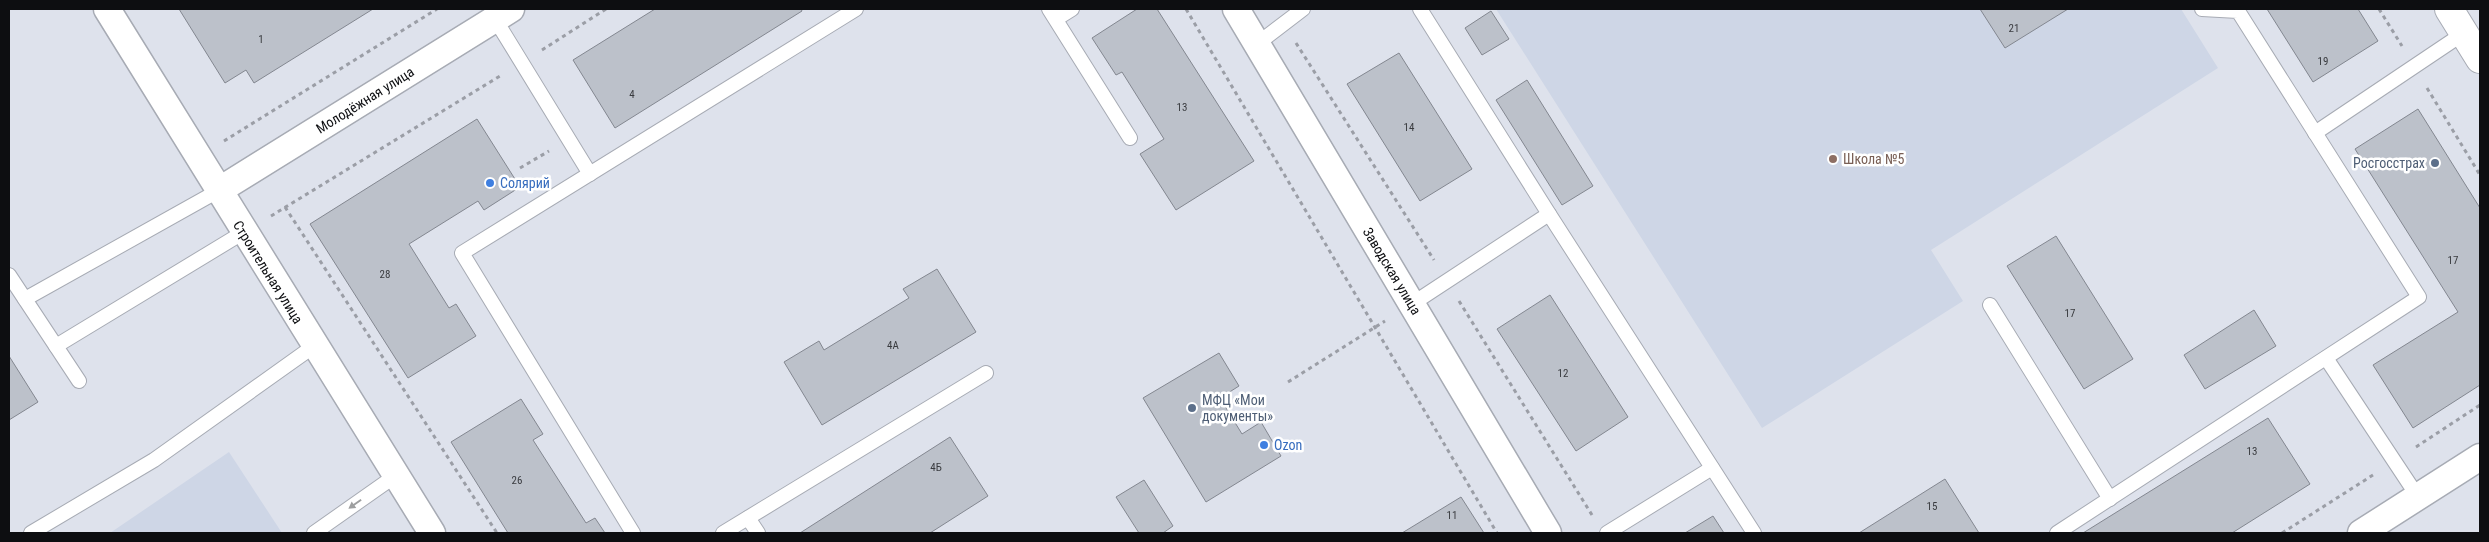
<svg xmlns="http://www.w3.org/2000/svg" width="2489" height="542" font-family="'Roboto Condensed',sans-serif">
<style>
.built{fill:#ced6e6}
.building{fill:#bcc1ca;stroke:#838790}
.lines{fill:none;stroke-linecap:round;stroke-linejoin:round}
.service-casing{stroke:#a7abb4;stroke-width:16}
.minor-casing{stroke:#a7abb4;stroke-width:29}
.tertiary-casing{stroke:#a7abb4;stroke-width:30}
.path{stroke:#9b9ea6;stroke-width:3;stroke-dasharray:4 4;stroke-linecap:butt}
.service{stroke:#fff;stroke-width:14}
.minor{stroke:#fff;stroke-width:26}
.tertiary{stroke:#fff;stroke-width:28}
.oneway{fill:#9e9fa0}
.education-dot{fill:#8d6e63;stroke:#fff;stroke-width:2}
.service-dot{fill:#5c6f8a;stroke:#fff;stroke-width:2}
.shop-dot{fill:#3f7fe0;stroke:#fff;stroke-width:2}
.labels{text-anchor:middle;stroke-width:5;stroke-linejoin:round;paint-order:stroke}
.number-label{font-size:11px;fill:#393b3f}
.street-label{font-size:14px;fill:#0d0e11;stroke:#fff}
.education-label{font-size:14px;fill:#785e54;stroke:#fff;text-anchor:start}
.service-label{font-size:14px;fill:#4e5e75;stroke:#fff;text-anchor:end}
.shop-label{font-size:14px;fill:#366cbe;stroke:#fff;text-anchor:start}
</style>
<rect width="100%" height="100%" fill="#dee2ec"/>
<!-- built -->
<g class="built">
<polygon points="1496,9 2181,9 2218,68 1931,250 1963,301 1762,428"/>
<polygon points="229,452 282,533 110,533"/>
</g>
<!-- building -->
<g class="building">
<polygon points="179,9 373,9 254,83 246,70 225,83"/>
<polygon points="655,9 801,9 802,11 615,128 573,60"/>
<polygon points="1137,9 1157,9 1254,161 1176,210 1140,154 1164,139 1122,72 1116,75 1092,38"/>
<polygon points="1980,9 2068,9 2005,48"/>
<polygon points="2267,9 2358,9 2378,41 2313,82"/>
<polygon points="1491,11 1509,39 1482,55 1465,28"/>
<polygon points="1399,53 1472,169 1420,201 1347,84"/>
<polygon points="1527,80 1593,186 1562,205 1496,100"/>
<polygon points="2418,109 2480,208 2480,385 2413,428 2373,365 2458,312 2355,149"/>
<polygon points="477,119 520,187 484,210 478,201 409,244 449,308 456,304 476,336 408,378 310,224"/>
<polygon points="2056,236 2133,359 2084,389 2007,266"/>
<polygon points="937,269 976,332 822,425 784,362 819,341 824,350 909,298 903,289"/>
<polygon points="1550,295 1628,417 1576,451 1497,329"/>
<polygon points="2254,310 2276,346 2205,389 2184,355"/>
<polygon points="1219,353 1239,386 1220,398 1242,434 1261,422 1281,456 1206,502 1143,398"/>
<polygon points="9,356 38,402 9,420"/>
<polygon points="521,399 543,434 533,440 586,523 595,518 605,533 508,533 451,442"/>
<polygon points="2268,418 2310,484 2232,533 2083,533"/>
<polygon points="950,437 988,496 930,533 800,533"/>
<polygon points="1945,479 1979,533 1859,533"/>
<polygon points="1144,480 1173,526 1163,533 1139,533 1116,497"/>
<polygon points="1461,497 1484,533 1402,533"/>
<polygon points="1713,516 1724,533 1685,533"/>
</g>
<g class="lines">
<defs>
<g id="service">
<polyline points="1049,9 1130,138"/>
<polyline points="1420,9 1549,214 1754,533"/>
<polyline points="495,19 590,174"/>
<polyline points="1056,19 1072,9"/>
<polyline points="1257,44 1303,9"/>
<polyline points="2315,133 2464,33"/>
<polyline points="9,275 79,381"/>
<polyline points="25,299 218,191"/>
<polyline points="1412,304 1549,214"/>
<polyline points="1990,305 2110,499"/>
<polyline points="56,346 244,232"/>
<polyline points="2326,358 2418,497"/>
<polyline points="748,518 758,533"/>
<polyline points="31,533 154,460 314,346"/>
<polyline points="314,533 395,476"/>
<polyline points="633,533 462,253 856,9"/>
<polyline points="723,533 986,373"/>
<polyline points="1607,533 1712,468"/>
<polyline points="2057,533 2419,297 2238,11 2202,9"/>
</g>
<g id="minor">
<polyline points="107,9 432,533"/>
<polyline points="1236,9 1548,533"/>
<polyline points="218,191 511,9"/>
<polyline points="2361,533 2480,457"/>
</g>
<polyline id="tertiary" points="2449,9 2480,59"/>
</defs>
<!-- service casing -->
<use href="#service" class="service-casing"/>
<!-- minor casing -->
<use href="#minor" class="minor-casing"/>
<!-- tertiary casing -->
<use href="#tertiary" class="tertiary-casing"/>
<!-- path -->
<g class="path">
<polyline points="1186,9 1497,533"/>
<polyline points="2379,9 2402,46"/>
<polyline points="1296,43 1434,260"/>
<polyline points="542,50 606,9"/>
<polyline points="2427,88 2480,175"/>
<polyline points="224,141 437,9"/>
<polyline points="520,168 549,151"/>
<polyline points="285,207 497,533"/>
<polyline points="271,216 500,76"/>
<polyline points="1459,301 1592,515"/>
<polyline points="1288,382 1385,321"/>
<polyline points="2416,447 2480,405"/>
<polyline points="2282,533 2373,475"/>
</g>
<!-- service -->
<use href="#service" class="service"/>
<!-- minor -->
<use href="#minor" class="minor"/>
<!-- tertiary -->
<use href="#tertiary" class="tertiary"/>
</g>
<!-- one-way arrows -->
<defs><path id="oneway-solid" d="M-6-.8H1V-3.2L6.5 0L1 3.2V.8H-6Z" transform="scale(1.25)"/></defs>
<use class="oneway" href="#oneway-solid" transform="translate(355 504) rotate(145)"/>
<!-- markers -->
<circle class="education-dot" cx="1833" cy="159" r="5"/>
<g class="service-dot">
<circle cx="2435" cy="163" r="5"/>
<circle cx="1192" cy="408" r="5"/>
</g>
<g class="shop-dot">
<circle cx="490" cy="183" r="5"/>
<circle cx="1264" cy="445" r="5"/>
</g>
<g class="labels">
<!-- number labels -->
<g class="number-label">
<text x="2014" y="32">21</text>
<text x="261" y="43">1</text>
<text x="2323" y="65">19</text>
<text x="632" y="98">4</text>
<text x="1182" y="111">13</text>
<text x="1409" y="131">14</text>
<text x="2453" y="264">17</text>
<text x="385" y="278">28</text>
<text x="2070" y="317">17</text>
<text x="893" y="349">4А</text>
<text x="1563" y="377">12</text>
<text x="2252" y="455">13</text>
<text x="936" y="471">4Б</text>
<text x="517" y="484">26</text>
<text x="1932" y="510">15</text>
<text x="1452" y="519">11</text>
</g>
<!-- street labels -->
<g class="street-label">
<text transform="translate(365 100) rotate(-32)" y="5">Молодёжная улица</text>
<text transform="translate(1392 271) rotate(59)" y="5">Заводская улица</text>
<text transform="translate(268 272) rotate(58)" y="5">Строительная улица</text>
</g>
<!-- education labels -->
<g class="education-label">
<text x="1843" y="164">Школа №5</text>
</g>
<!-- service labels -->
<g class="service-label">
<text x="2425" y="168">Росгосстрах</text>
<text x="1202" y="405" text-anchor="start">МФЦ «Мои<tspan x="1202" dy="16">документы»</tspan></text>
</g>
<!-- shop labels -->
<g class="shop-label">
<text x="500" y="188">Солярий</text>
<text x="1274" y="450">Ozon</text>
</g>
</g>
<!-- border -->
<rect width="2489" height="542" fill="none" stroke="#0d0e11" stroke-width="20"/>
</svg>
